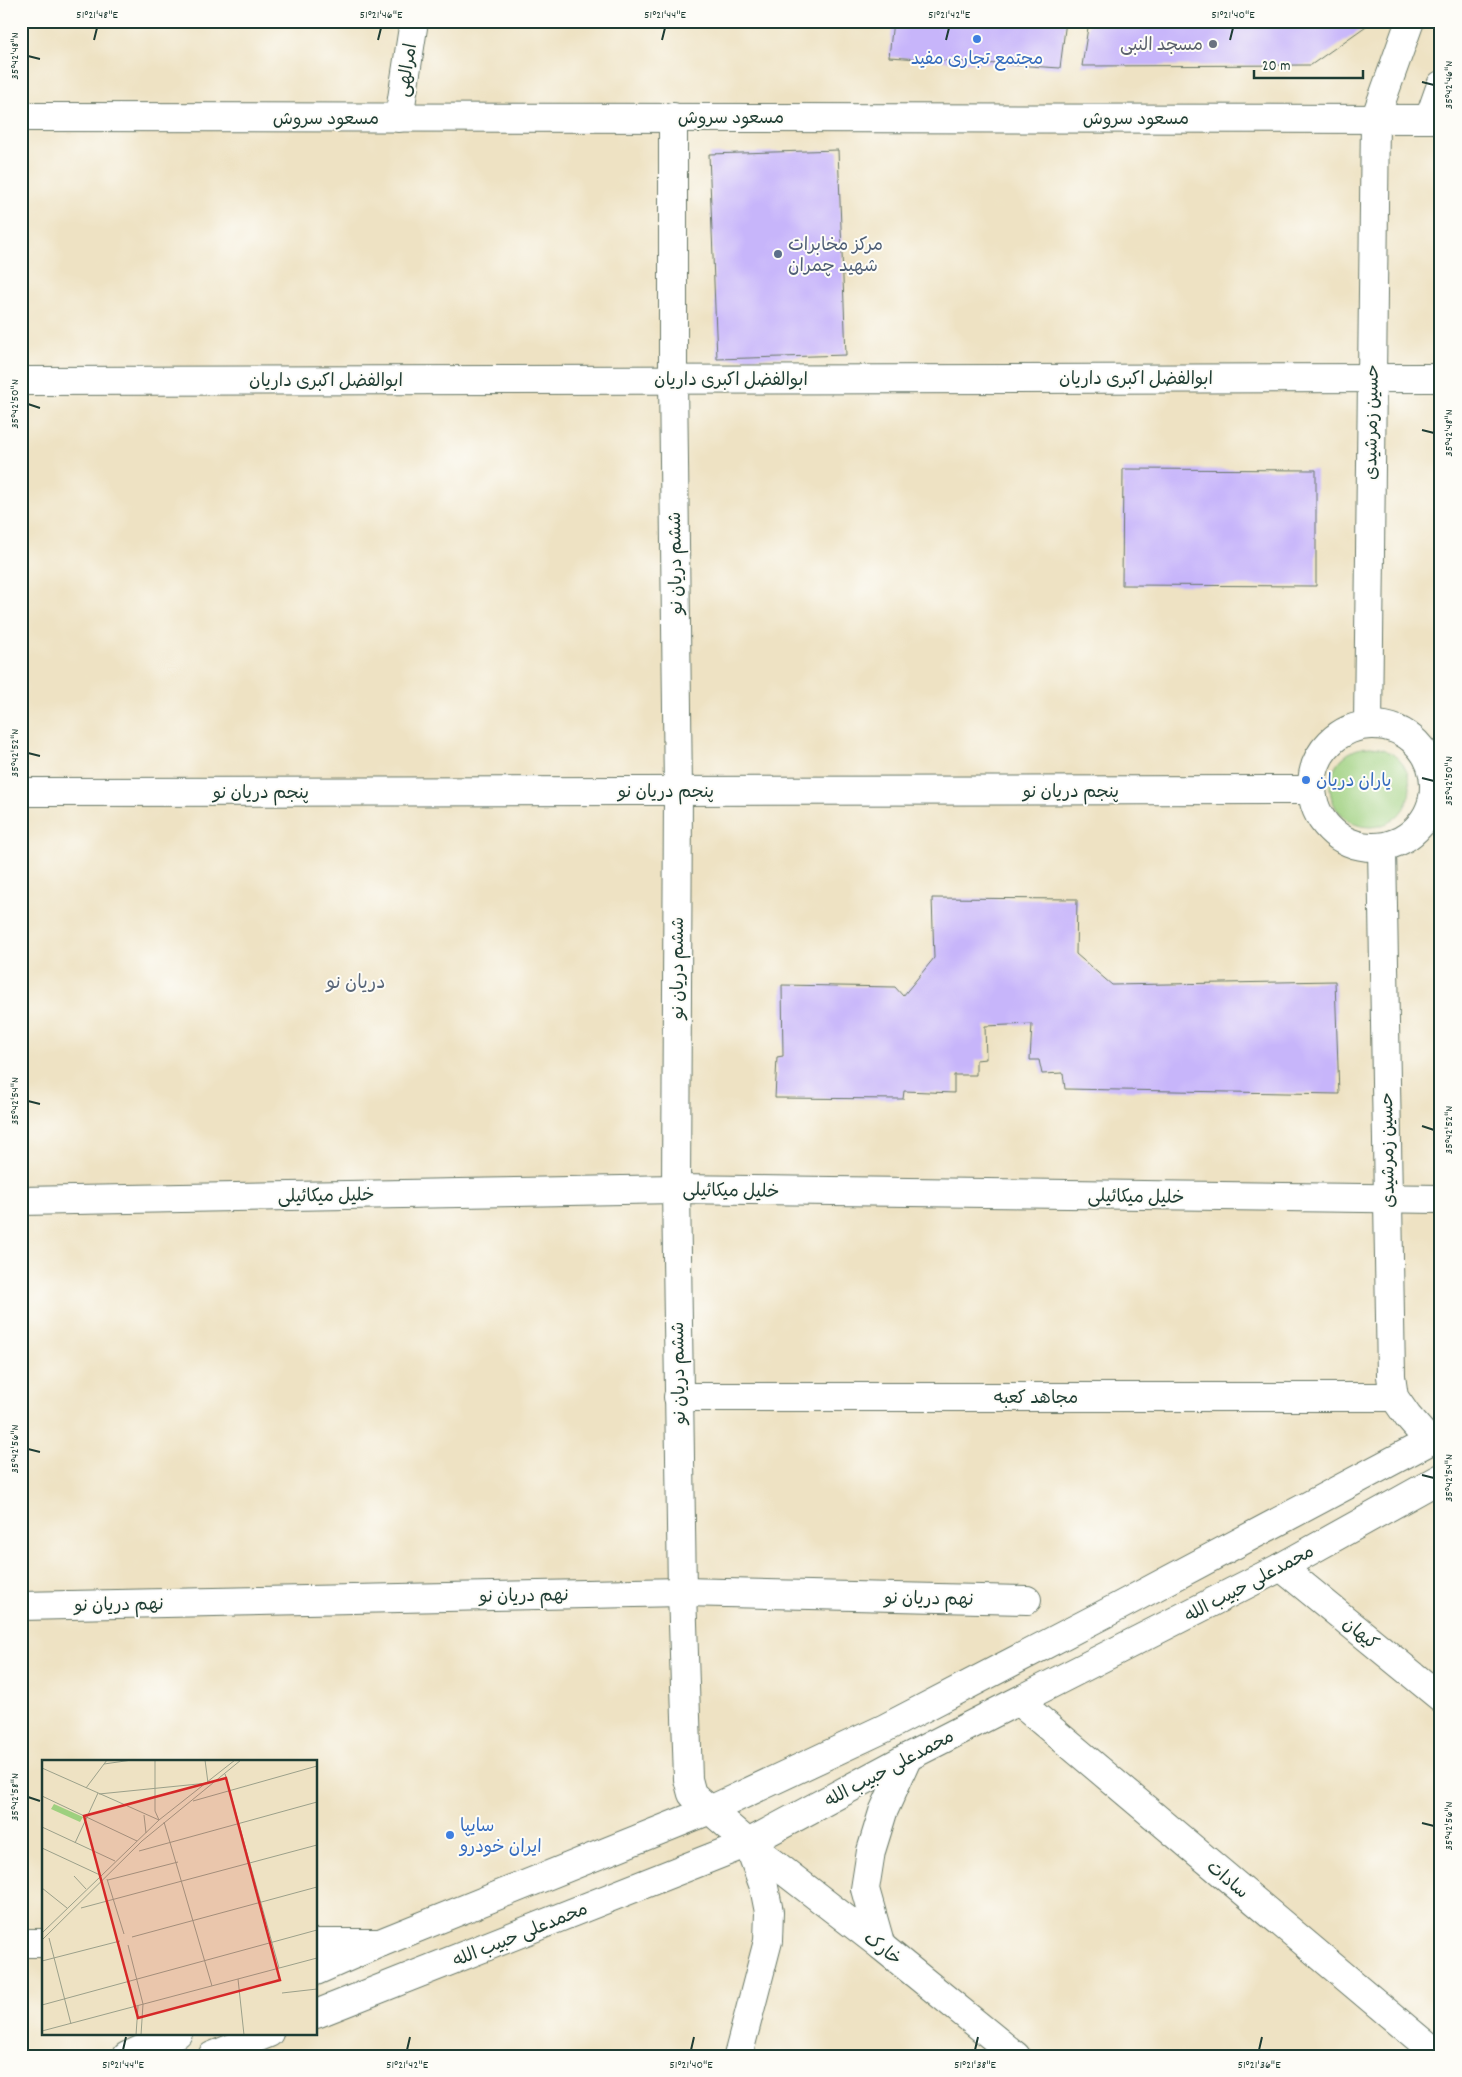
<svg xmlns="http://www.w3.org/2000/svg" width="1462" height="2077" font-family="Dekko,'Playpen Sans Arabic',sans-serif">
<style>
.green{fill:#9ed07f;stroke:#5e865a}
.building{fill:#c7b5fa}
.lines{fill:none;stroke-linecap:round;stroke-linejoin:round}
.street-casing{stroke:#677766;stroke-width:30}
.secondary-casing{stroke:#677766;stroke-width:30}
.street{stroke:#fff;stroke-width:28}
.secondary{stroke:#fff;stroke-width:28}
.ticks{fill:none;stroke:#1f3d34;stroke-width:2}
.shop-dot{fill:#3f7fe0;stroke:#fdfcf7;stroke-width:2}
.worship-dot{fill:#6b7280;stroke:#fdfcf7;stroke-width:2}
.service-dot{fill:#5c6f8a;stroke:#fdfcf7;stroke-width:2}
.labels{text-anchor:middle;stroke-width:4;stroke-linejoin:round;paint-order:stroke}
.worship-label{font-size:18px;fill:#5b616d;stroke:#fdfcf7;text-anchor:end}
.shop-label{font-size:18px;fill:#366cbe;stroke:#fdfcf7;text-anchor:start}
.street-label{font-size:18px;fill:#1f3d34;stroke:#fdfcf7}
.service-label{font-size:18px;fill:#4e5e75;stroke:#fdfcf7;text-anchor:start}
.neighbourhood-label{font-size:19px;fill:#5a6779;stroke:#fdfcf7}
.inset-road{fill:none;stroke:#9ba08a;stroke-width:1}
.view{fill:#d62828;fill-opacity:0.15;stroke:#d62828;stroke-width:2.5}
.inset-edge{fill:none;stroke:#1f3d34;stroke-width:2.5}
.neatline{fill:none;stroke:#1f3d34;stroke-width:2}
.ticks-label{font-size:12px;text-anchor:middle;fill:#1f3d34}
</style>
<rect width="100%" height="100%" fill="#fdfcf7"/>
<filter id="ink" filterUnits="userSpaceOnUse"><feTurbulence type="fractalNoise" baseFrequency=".02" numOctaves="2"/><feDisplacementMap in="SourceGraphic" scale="10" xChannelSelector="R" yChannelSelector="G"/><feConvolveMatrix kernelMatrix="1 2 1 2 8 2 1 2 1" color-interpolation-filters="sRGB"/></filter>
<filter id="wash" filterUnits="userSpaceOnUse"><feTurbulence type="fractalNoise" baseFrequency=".0096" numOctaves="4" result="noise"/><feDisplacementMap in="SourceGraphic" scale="20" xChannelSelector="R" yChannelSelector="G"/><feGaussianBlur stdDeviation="1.12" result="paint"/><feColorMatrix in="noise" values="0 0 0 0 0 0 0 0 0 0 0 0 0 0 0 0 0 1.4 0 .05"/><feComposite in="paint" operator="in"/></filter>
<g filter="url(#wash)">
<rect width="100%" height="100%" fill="#eee2c3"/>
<!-- green -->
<circle class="green" cx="1370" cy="787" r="40"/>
<g id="blocks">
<!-- building -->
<g class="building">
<polygon points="893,21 1066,21 1060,68 889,57"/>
<polygon points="1089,21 1370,21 1369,24 1311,65 1082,66"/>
<polygon points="838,150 846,355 717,359 709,154"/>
<polygon points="1123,469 1316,470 1316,586 1122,585"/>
<polygon points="932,898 1077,899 1076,954 1112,985 1335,981 1339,1094 1065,1089 1063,1073 1042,1074 1039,1060 1030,1060 1032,1024 985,1026 986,1059 976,1060 976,1075 954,1075 954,1093 904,1091 903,1099 775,1098 777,1057 783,1056 782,985 895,987 903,996 934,958"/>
</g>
</g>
</g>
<g filter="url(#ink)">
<use href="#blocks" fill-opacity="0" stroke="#677766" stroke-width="1"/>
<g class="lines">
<defs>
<g id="street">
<polyline points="673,117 673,379 678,791 676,1189 682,1592 688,1779 692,1794 710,1810"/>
<polyline points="399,118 414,21"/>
<polyline points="21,381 1441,378"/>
<circle cx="1373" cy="786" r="61"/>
<polyline points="1368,725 1375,119"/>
<polyline points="21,792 1311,790"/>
<polyline points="1382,847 1391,1376 1394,1397 1408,1417 1429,1441"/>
<polyline points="21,1201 676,1189 1441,1199"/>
<polyline points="678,1397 1394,1397"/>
<polyline points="1281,1567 1441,1698"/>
<polyline points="21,1606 682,1592 1027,1600"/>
<polyline points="1019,1702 1439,2056"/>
<polyline points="748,1843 881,1946 1016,2056"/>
<polyline points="21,1943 44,1943"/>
<polyline points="316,1943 380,1943"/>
<polyline points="881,1946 865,1889 871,1851 883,1812 908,1757"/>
<polyline points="738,2056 768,1941 769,1912 764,1887 748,1843"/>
</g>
<g id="secondary">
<polyline points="21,117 1441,119"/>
<polyline points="1375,119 1410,21"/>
<polyline points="1429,119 1441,85"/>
<polyline points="710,1810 748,1843"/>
<polyline points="316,1971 380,1943 710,1810 885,1728 1114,1609 1441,1435"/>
<polyline points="316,2014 748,1843 908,1757 1281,1567 1441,1478"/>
<polyline points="127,2056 178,2033"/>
<polyline points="212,2056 269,2033"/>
</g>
</defs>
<!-- street casing -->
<use href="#street" class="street-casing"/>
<!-- secondary casing -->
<use href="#secondary" class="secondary-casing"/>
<!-- street -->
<use href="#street" class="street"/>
<!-- secondary -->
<use href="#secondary" class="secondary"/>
</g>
</g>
<!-- ticks -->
<path class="ticks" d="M94,40L97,28M378,40L381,28M662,40L665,28M946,40L949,28M1230,40L1233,28M28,56L40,59M1422,82L1434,85M28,404L40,408M1422,430L1434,433M28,753L40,756M1422,778L1434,781M28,1101L40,1104M1422,1126L1434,1130M28,1449L40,1452M1422,1475L1434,1478M28,1797L40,1801M1422,1823L1434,1826M123,2050L126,2037M407,2050L410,2037M691,2050L694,2037M975,2050L978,2037M1259,2050L1262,2037"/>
<!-- markers -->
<g class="shop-dot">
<circle cx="977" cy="39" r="5"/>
<circle cx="1306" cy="780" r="5"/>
<circle cx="450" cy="1835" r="5"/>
</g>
<circle class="worship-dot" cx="1213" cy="44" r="5"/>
<circle class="service-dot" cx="778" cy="254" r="5"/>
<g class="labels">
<!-- worship labels -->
<g class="worship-label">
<text x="1203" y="50">مسجد النبی</text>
</g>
<!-- shop labels -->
<g class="shop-label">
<text x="977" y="64" text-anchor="middle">مجتمع تجاری مفید</text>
<text x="1316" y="786">یاران دریان</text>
<text x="460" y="1831">سایپا<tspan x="460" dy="21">ایران خودرو</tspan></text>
</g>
<!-- street labels -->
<g class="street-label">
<text transform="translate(406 70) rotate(-81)" y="6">امرالهی</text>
<text x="731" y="123">مسعود سروش</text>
<text x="326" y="124">مسعود سروش</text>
<text x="1136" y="124">مسعود سروش</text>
<text x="1136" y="384">ابوالفضل اکبری داریان</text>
<text x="731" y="385">ابوالفضل اکبری داریان</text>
<text x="326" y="386">ابوالفضل اکبری داریان</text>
<text transform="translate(1371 422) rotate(-89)" y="6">حسین زمرشيدی</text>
<text transform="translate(675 563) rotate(-91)" y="6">ششم دریان‌ نو</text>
<text x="666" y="797">پنجم دریان‌ نو</text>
<text x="1071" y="797">پنجم دریان‌ نو</text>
<text x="261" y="798">پنجم دریان‌ نو</text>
<text transform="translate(677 968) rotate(-90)" y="6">ششم دریان‌ نو</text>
<text transform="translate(1387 1150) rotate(-91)" y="6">حسین زمرشيدی</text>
<text transform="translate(731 1190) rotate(1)" y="6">خلیل میکائیلی</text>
<text transform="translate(326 1195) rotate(-1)" y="6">خلیل میکائیلی</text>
<text transform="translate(1136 1196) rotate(1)" y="6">خلیل میکائیلی</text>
<text transform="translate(678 1373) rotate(-91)" y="6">ششم دریان‌ نو</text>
<text x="1036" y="1403">مجاهد کعبه</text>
<text transform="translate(1249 1583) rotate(-28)" y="6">محمدعلی حبیب الله</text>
<text transform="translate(524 1595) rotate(-1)" y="6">نهم دریان‌ نو</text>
<text transform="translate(929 1598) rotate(1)" y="6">نهم دریان‌ نو</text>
<text transform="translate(119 1604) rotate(-1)" y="6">نهم دریان‌ نو</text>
<text transform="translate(1361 1633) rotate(39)" y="6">کیهان</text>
<text transform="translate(889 1768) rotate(-28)" y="6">محمدعلی حبیب الله</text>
<text transform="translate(1228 1879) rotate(40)" y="6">سادات</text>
<text transform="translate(520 1934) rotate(-22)" y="6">محمدعلی حبیب الله</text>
<text transform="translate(883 1948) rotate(38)" y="6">خارک</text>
</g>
<!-- service labels -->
<g class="service-label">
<text x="788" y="250">مرکز مخابرات<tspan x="788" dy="21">شهید چمران</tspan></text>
</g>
<!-- neighbourhood labels -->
<g class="neighbourhood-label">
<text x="356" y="988">دریان نو</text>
</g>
</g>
<!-- overview -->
<g transform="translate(42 1760)">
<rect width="275" height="275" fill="#eee2c3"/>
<path d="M12,44L41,57L38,62L9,49Z" fill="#9ed07f"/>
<path class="inset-road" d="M113,0V51L117,60M62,4L90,0M0,8L117,60M183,14L237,208M44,28L65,0M57,34L166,23L163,0M0,36L95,81M151,41L275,6M102,55L104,73M122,62L170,226M0,67L73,101M33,83L56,33M0,88L58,115M97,91L275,42M32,116L44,129M65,119L82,174M66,120L136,102M0,128L25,148M39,148L275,85M0,173L117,60L193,0M90,177L275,127M7,178L29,264M0,180L100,81L199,0M86,185L101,244M0,201L78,181M196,219L202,275M240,233L275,229M0,245L275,170M0,271L275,198M94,275L96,246M99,275L101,244"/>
<path class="view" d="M184,18L238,220L96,258L42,56Z"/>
<rect width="275" height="275" class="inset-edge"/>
</g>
<!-- margin -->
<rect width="1462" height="2077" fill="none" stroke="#fdfcf7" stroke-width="55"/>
<!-- scale -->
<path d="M1254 70v8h109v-8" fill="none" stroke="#1f3d34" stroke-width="2.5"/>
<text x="1262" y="70" font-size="15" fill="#1f3d34" stroke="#fdfcf7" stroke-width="4" paint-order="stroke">20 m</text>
<rect x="28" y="28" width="1406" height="2022" class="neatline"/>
<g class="ticks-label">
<text x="97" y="18">51°21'48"E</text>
<text x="381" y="18">51°21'46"E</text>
<text x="665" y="18">51°21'44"E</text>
<text x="949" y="18">51°21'42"E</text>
<text x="1233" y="18">51°21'40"E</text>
<text transform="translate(14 56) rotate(-90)" y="4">35°42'48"N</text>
<text transform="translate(1448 85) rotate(-90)" y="4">35°42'46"N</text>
<text transform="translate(14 404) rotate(-90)" y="4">35°42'50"N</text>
<text transform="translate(1448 433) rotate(-90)" y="4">35°42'48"N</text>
<text transform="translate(14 753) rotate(-90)" y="4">35°42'52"N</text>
<text transform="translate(1448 781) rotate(-90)" y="4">35°42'50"N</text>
<text transform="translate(14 1101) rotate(-90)" y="4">35°42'54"N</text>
<text transform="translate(1448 1130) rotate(-90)" y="4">35°42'52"N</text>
<text transform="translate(14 1449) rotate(-90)" y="4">35°42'56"N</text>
<text transform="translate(1448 1478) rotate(-90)" y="4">35°42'54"N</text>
<text transform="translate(14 1797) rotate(-90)" y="4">35°42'58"N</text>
<text transform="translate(1448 1826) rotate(-90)" y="4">35°42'56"N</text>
<text x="123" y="2068">51°21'44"E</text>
<text x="407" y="2068">51°21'42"E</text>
<text x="691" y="2068">51°21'40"E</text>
<text x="975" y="2068">51°21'38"E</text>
<text x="1259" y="2068">51°21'36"E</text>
</g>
</svg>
